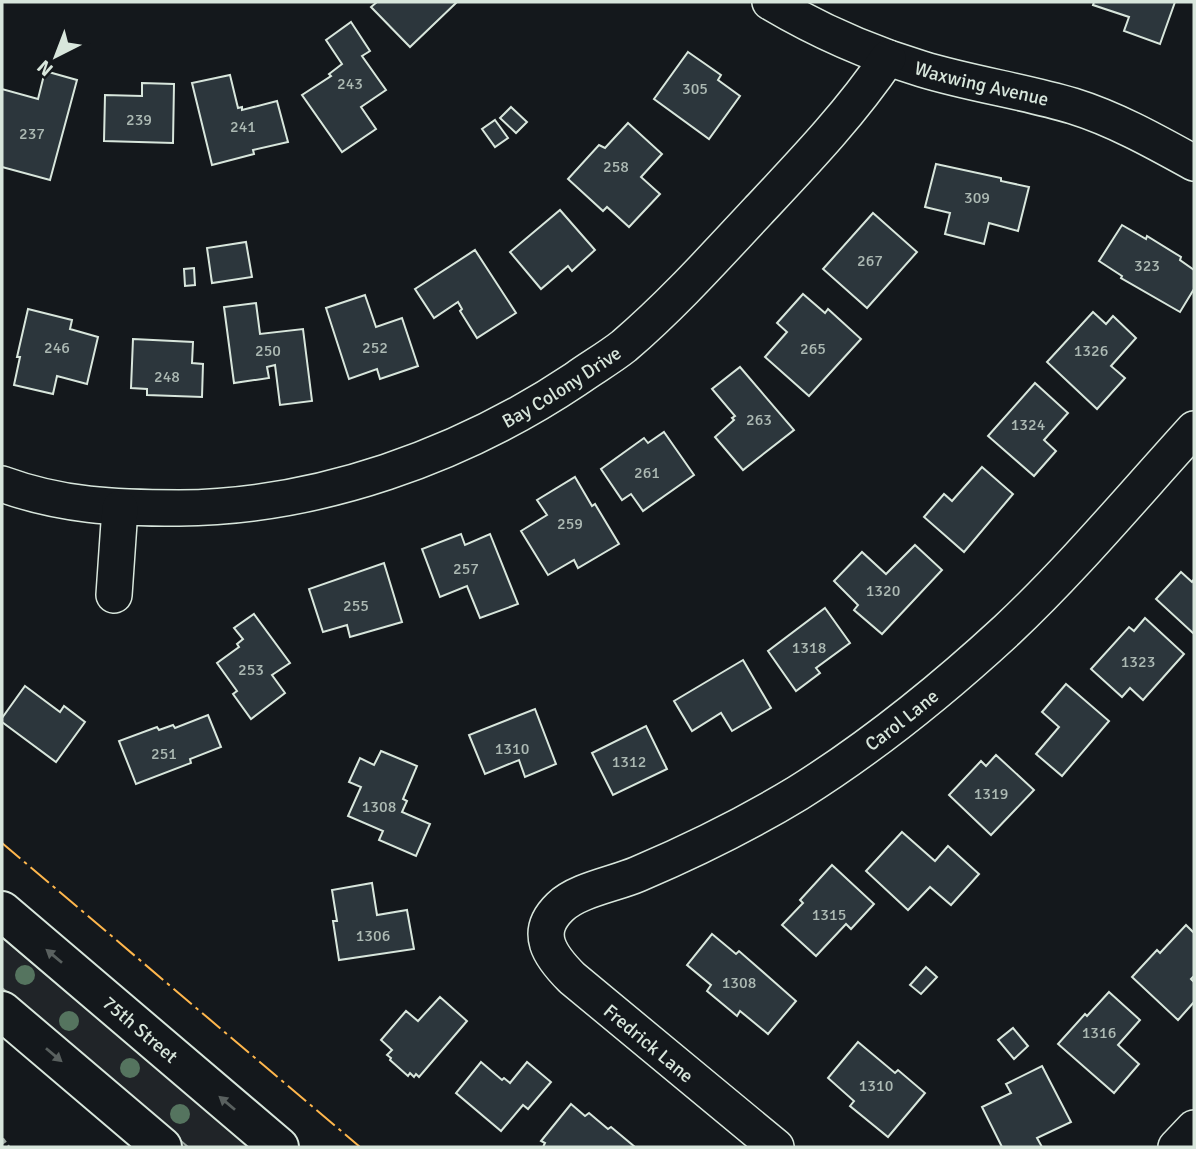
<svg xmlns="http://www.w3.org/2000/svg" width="1196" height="1149" font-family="Signika,sans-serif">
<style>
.green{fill:#202428;stroke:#939e99;stroke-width:2}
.building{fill:#2c363c;stroke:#d8e6dc;stroke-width:2}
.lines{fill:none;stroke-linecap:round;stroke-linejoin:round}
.minor-casing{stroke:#d8e6dc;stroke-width:38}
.major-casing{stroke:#d8e6dc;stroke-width:42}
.path{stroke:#9da8a2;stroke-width:4.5;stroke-dasharray:5 3.5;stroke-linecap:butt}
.minor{stroke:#14181c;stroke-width:35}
.major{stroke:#14181c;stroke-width:38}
.power{stroke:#ffb74d;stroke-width:2;stroke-dasharray:24 5 3.5 5;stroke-linecap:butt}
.tree{fill:#55745f}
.oneway{fill:#59605f}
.labels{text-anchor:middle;stroke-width:5;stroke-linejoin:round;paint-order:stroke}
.number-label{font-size:16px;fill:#adbab4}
.street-label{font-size:19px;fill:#d8e6dc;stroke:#14181c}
</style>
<rect width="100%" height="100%" fill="#14181c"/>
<!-- green -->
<polygon class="green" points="2,937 250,1147 188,1147 2,988"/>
<!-- building -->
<g class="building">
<polygon points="377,2 457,2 410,47 371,7"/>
<polygon points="1094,2 1175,2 1160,44 1124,31 1129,17 1093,5"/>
<polygon points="351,22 370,51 362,56 386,90 361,107 376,129 342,152 302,95 331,76 329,74 342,64 326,40"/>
<polygon points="688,52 721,75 718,80 740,96 709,139 654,99"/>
<polygon points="45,71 77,80 50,180 2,167 2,89 38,99"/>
<polygon points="230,75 238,108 242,107 242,110 277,101 288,142 253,150 254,154 212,165 192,83"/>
<polygon points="142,83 174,84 173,143 104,141 105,95 142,96"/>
<polygon points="511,107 527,122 516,133 500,118"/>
<polygon points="495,120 508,138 495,147 482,129"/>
<polygon points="628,123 662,154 641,177 660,194 629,227 607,207 603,211 568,179 599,145 605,148"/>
<polygon points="936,164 1001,178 1001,181 1029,187 1018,231 989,223 984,244 945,234 950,213 925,207"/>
<polygon points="560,210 595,250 572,271 568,266 541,289 510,252"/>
<polygon points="873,213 917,252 867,308 823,269"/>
<polygon points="1122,225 1146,239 1147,236 1181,257 1180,260 1194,270 1194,289 1180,312 1121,278 1122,276 1099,261"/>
<polygon points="246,242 252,277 212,283 207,248"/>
<polygon points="475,250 516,313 477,338 460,311 462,309 458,302 434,318 415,289"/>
<polygon points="194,268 195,285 185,286 184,269"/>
<polygon points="803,294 825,313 828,309 861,339 809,396 765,357 787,332 777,323"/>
<polygon points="365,295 376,327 402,318 418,366 380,379 377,369 349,379 326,308"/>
<polygon points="256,303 260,334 303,329 312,401 280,405 275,365 267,367 269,378 234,383 224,307"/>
<polygon points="28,309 72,320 70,329 98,337 87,384 57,376 53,394 14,385 20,357 17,357"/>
<polygon points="1093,312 1106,324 1113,316 1136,338 1111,366 1125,378 1097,409 1047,362"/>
<polygon points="133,339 193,342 192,363 203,364 202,397 147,395 147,389 131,388"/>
<polygon points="740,367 794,430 743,470 715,437 734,420 732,418 735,416 712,389"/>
<polygon points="1035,383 1068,413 1044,440 1056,451 1034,476 988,436"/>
<polygon points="664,432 694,475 643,511 631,494 622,500 601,469 644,438 648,443"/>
<polygon points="982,467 1013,494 964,552 924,517 944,494 952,501"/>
<polygon points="575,477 592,506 595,504 619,544 578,568 574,560 548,575 521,531 547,515 537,500"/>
<polygon points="461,534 465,545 490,534 518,604 480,618 467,586 440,597 422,549"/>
<polygon points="915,545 942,570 882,634 854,610 858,605 834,581 862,552 886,574"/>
<polygon points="384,563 402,622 350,637 347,625 323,632 309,589"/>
<polygon points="1181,572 1192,582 1194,579 1194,634 1156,599"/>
<polygon points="825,608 850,643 816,668 820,673 796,691 768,651"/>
<polygon points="254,614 290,663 272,675 285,693 251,719 233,694 237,691 217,663 239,647 237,644 243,639 234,628"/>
<polygon points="1145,618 1184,654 1143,700 1130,688 1122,697 1091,669 1129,627 1134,631"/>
<polygon points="743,660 771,708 732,731 721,713 692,731 674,701"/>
<polygon points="1066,684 1109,721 1062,776 1036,754 1059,727 1042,712"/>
<polygon points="25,686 60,712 64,706 85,722 56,762 2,722 2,718"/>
<polygon points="535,709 556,764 525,777 519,760 485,774 469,735"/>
<polygon points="208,715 221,747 190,759 191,763 136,784 119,741 157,727 159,730 173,725 175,728"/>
<polygon points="646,726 667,769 613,795 592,753"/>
<polygon points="381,751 417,766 403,799 407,801 402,812 430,824 416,856 379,840 383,831 348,816 361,787 349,782 360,758 374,765"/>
<polygon points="996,755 1034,790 991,835 949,795 981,761 986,766"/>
<polygon points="902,832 935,861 948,846 979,874 951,905 930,887 908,910 866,871"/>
<polygon points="832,865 874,904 851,929 846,924 816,956 782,925 803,903 800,900"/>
<polygon points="372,883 377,915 407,910 414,949 339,960 333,921 337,921 332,890"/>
<polygon points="1186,925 1194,933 1194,976 1191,979 1194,982 1194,1002 1178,1020 1132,977 1157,950 1160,953"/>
<polygon points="712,934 736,954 739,951 796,1001 768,1034 740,1011 737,1016 707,991 711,985 687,965"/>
<polygon points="926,967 937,977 921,994 910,985"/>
<polygon points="1109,992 1140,1020 1118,1045 1139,1064 1114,1093 1058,1044 1085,1014 1087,1016"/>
<polygon points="440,997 467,1021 419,1077 416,1074 414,1077 410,1073 408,1076 390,1060 391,1058 387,1055 392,1050 381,1040 406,1011 418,1021"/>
<polygon points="1013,1028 1028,1046 1014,1059 998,1040"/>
<polygon points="858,1042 895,1073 898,1070 925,1093 888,1137 850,1106 854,1101 828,1078"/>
<polygon points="481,1062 502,1080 504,1078 510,1083 527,1062 551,1082 528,1109 523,1105 501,1131 456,1093"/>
<polygon points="1042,1066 1071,1122 1037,1138 1042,1147 1002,1147 982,1107 1011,1093 1006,1084"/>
<polygon points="571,1104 585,1116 589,1113 608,1129 611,1127 635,1147 543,1147 545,1143 541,1141"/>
</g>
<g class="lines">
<defs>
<g id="minor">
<path id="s1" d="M770,2C817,30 869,53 922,69C971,84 1023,91 1073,106C1115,119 1156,142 1194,163"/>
<path id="s2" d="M2,484C62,506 115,508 179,508C318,507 461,456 576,379C591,368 609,358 624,346C672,305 715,257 758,211C804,162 850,114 888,58"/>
<polyline points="114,595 120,508"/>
<path id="s3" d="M776,1147L572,978C550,956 533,933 560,907C577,890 615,884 638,874C692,851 747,824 798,793C873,746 942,690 1007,630C1073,568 1133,496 1194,429"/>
<polyline points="1176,1147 1194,1128"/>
</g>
<g id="major">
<path id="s4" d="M2,911L279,1147"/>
<polyline points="2,1011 162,1147"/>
</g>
</defs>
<!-- minor casing -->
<use href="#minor" class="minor-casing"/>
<!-- major casing -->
<use href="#major" class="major-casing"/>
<!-- path -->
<polyline class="path" points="2,1139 8,1147"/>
<!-- minor -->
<use href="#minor" class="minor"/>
<!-- major -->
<use href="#major" class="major"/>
<!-- power -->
<polyline class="power" points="2,843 360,1147"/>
</g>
<!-- trees -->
<g class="tree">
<circle cx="25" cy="975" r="10"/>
<circle cx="69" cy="1021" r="10"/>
<circle cx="130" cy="1068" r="10"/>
<circle cx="180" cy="1114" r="10"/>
</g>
<!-- one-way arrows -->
<defs><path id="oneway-solid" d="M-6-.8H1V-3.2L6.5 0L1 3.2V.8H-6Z" transform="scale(1.75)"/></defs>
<g class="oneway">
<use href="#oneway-solid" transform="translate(54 956) rotate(-140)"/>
<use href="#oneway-solid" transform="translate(54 1055) rotate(40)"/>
<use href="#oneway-solid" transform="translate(227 1103) rotate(-140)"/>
</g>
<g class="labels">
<!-- number labels -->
<g class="number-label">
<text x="350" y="89">243</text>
<text x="695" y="94">305</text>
<text x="139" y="125">239</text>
<text x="243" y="132">241</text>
<text x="32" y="139">237</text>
<text x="616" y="172">258</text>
<text x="977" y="203">309</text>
<text x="870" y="266">267</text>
<text x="1147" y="271">323</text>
<text x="57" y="353">246</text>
<text x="375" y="353">252</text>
<text x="813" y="354">265</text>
<text x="268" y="356">250</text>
<text x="1091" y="356">1326</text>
<text x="167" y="382">248</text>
<text x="759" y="425">263</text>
<text x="1028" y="430">1324</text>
<text x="647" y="478">261</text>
<text x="570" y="529">259</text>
<text x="466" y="574">257</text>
<text x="883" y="596">1320</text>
<text x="356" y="611">255</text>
<text x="809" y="653">1318</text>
<text x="1138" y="667">1323</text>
<text x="251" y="675">253</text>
<text x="512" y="754">1310</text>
<text x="164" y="759">251</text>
<text x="629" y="767">1312</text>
<text x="991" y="799">1319</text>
<text x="379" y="812">1308</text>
<text x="829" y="920">1315</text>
<text x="373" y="941">1306</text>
<text x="739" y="988">1308</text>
<text x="1099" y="1038">1316</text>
<text x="876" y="1091">1310</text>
</g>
<!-- street labels -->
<g class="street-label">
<text dy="7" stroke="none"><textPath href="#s1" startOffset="228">Waxwing Avenue</textPath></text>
<text dy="7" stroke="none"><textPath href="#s2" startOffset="586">Bay Colony Drive</textPath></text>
<text dy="7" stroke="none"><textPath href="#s3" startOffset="740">Carol Lane</textPath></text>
<text dy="7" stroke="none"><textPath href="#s4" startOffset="182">75th Street</textPath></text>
<text transform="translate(649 1043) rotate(40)" y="7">Fredrick Lane</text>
</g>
</g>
<!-- border -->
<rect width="1196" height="1149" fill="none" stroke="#d8e6dc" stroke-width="7"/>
<!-- north arrow -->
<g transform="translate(56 56) rotate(222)" stroke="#14181c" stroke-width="5" paint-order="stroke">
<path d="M0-5L12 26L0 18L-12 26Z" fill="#d8e6dc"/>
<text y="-10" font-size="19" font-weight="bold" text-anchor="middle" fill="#d8e6dc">N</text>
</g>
</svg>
